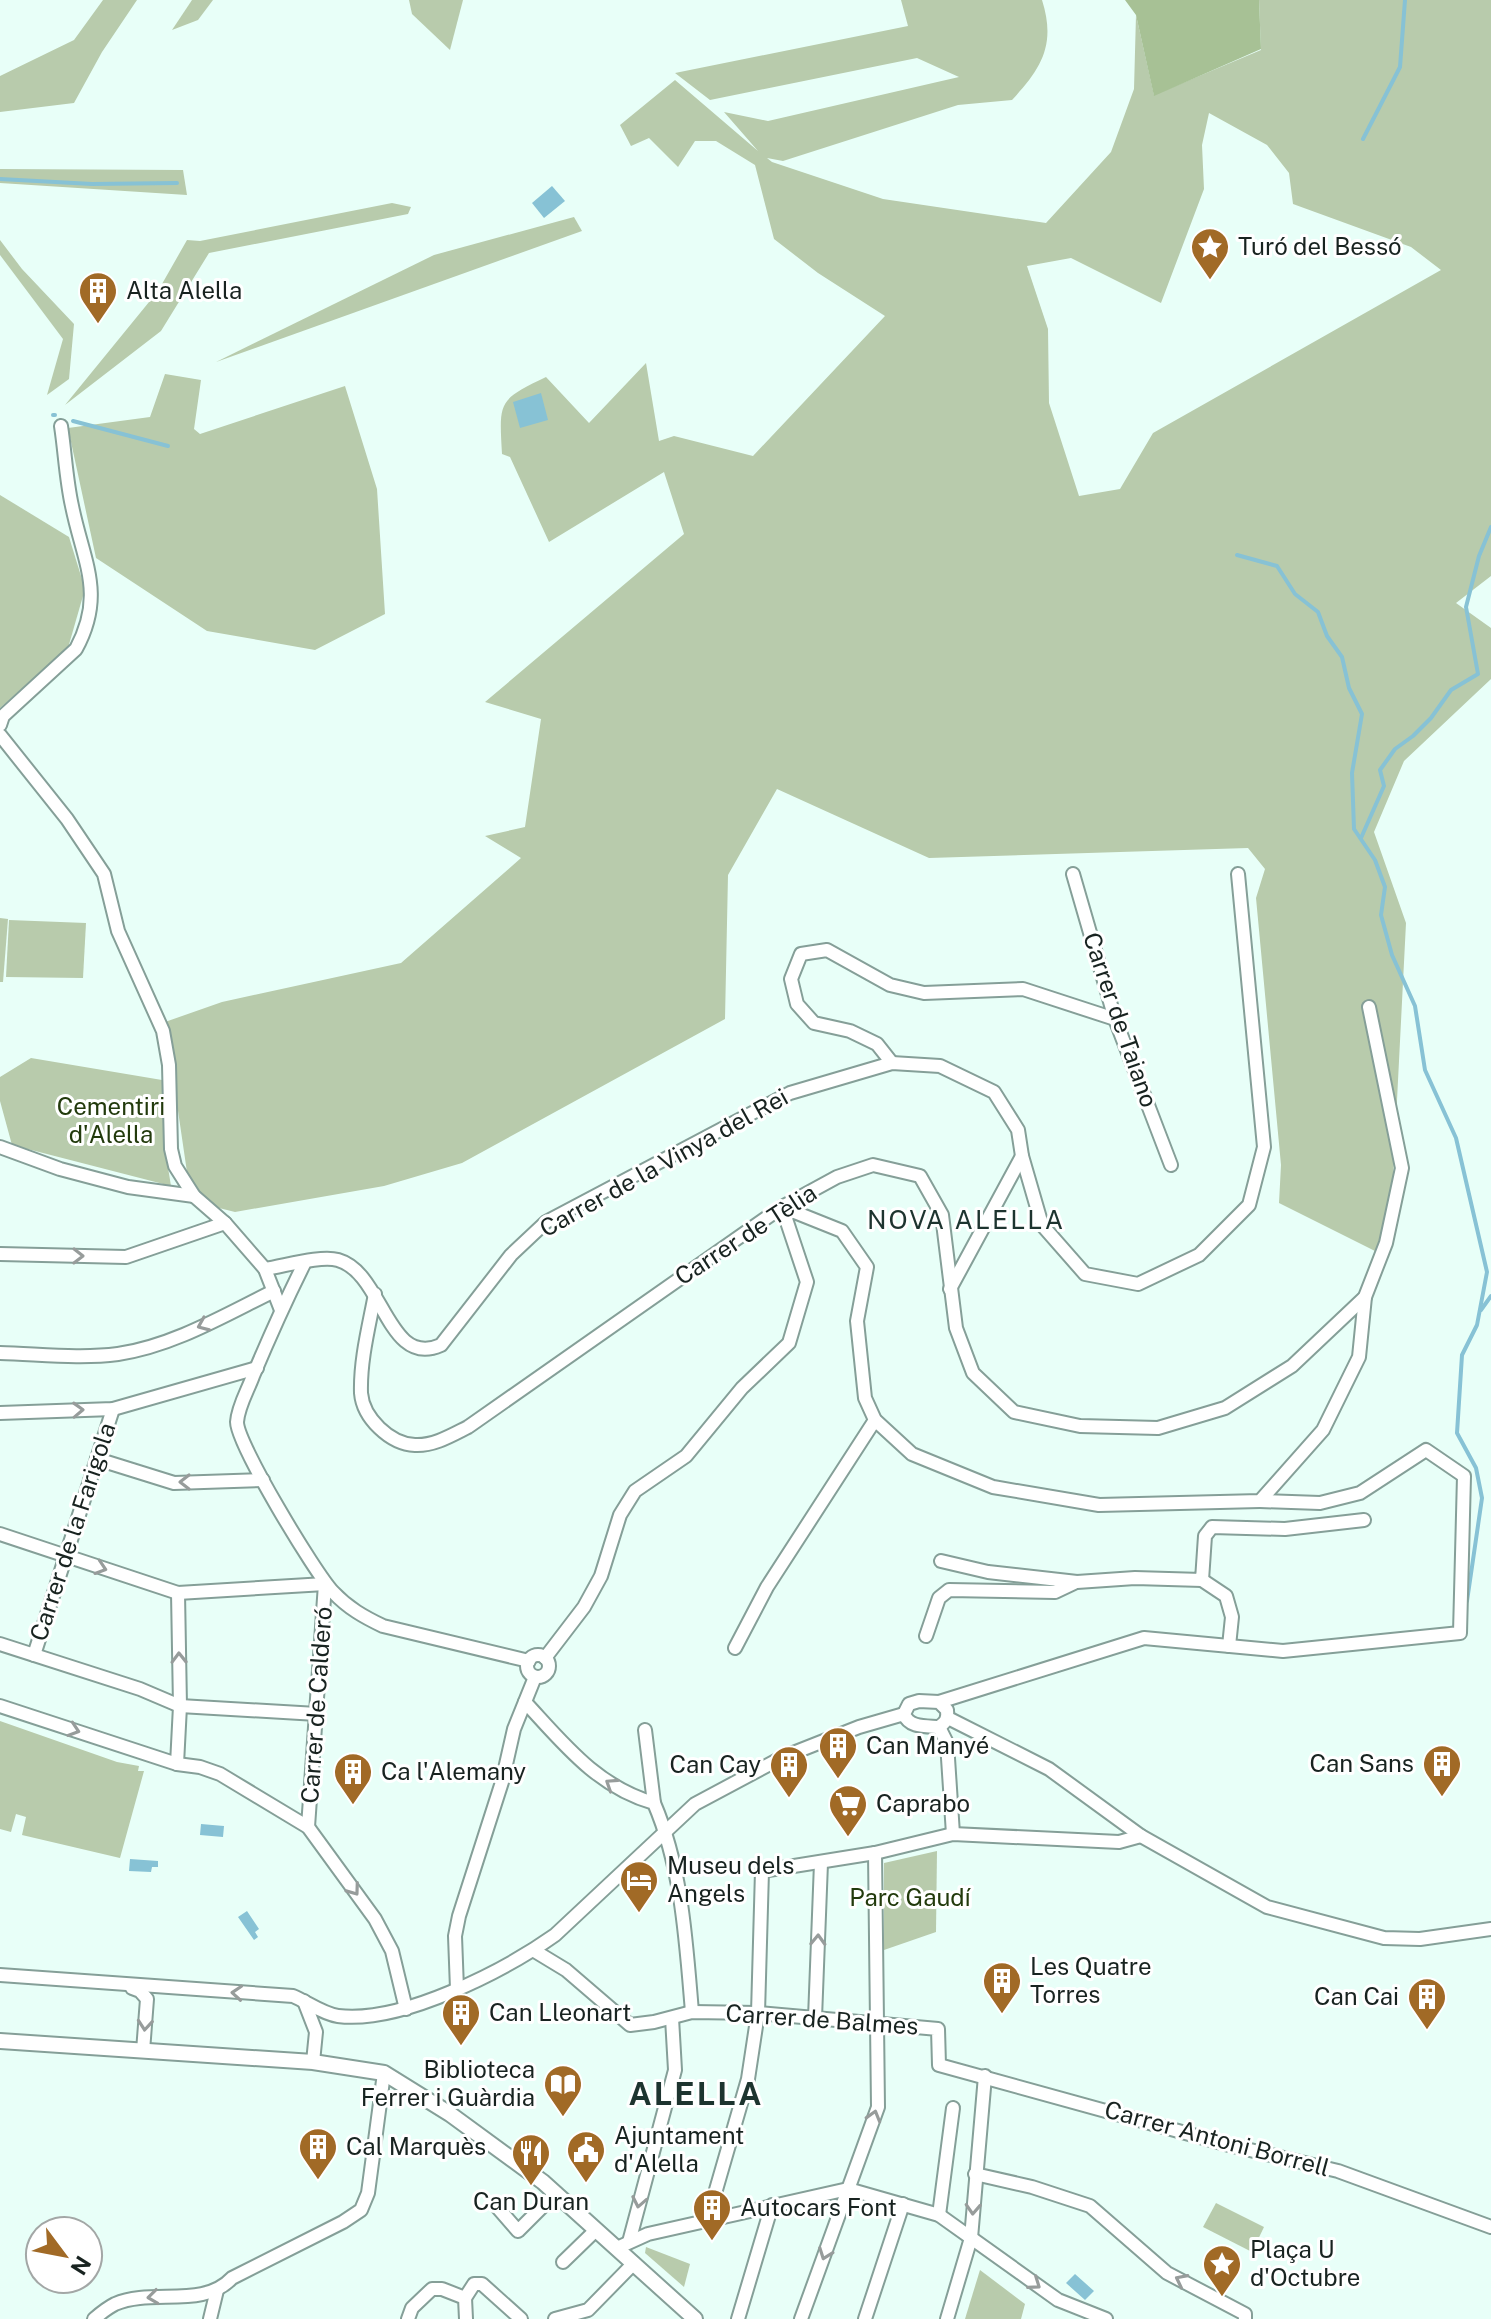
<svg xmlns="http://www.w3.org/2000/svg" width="1491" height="2319" font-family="'Public Sans',sans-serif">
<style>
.green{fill:#b8cbac;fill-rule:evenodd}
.forest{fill:#a7c195}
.water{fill:#87c2d5}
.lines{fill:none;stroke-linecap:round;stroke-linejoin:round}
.stream{stroke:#87c2d5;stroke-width:4}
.minor-casing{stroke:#859f98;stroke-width:16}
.major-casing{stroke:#859f98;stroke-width:18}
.minor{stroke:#fff;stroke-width:12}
.major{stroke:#fff;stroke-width:14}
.oneway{stroke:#979c9b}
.labels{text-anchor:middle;stroke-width:6;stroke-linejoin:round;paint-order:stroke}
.poi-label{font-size:24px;fill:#182320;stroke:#fff;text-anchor:start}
.street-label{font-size:24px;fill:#182320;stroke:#fff}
.park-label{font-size:24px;fill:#223a0c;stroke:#fff}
.neighbourhood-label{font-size:26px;letter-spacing:2px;fill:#1d342f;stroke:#fff}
.district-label{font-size:32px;font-weight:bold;letter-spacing:2px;fill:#1d342f;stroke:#fff}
</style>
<rect width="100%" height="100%" fill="#e8fff8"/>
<!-- green -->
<g class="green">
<polygon points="103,0 137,0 102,52 74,103 0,112 0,76 74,40"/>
<polygon points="192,0 213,0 198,20 172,30"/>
<polygon points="409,0 463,0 450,50 412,14"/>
<path d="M901,0H1042C1056,44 1042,68 1012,100L958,105L783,161L767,158L772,162L883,199L1046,223L1111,152L1134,89L1136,15L1154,95L1261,50L1259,0H1491V576L1456,603L1491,628V679L1404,761L1374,832L1406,923L1389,1258L1279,1203L1281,1165L1256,898L1265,869L1248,848L929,858L777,789L728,875L725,1019L462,1163L384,1186L235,1212L215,1207L188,1179L165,1022L222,1002L401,963L521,858L485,836L525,827L541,719L485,702L684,534L664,472L549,542L510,457L502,454C499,401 498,400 546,377L589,423L646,363L659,441L674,436L753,456L885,316L818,273L774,239L755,165L716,141H695L678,167L649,138L631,146L620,125L675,80L758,151L724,112L768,121L959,77L917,58L710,100L675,73L908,26ZM1209,113L1267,145L1289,173L1293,204L1411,247L1441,270L1153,433L1120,489L1079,496L1049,403L1048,329L1027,266L1071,258L1161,303L1204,189L1202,145Z"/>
<polygon points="0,169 183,170 187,195 0,183"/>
<polygon points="392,203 411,207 408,214 209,253 161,331 65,405 158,291 187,240 200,241"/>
<polygon points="574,217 582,231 216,362 434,255"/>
<polygon points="0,240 22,269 74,324 69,379 47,395 63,339 0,255"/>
<polygon points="165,374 201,380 194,429 200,434 345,386 377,489 385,614 315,650 207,631 96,558 68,428 150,417"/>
<polygon points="0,495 69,537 85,589 68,648 0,708"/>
<polygon points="0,918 8,919 3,982 0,982"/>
<polygon points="9,920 86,923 83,978 6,977"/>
<polygon points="31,1058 162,1080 164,1143 171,1186 12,1145 0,1101 0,1077"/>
<polygon points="0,1721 117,1762 139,1766 138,1771 144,1771 120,1858 22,1835 26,1817 16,1814 11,1832 0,1829"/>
<polygon points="937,1851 936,1932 884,1950 884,1863"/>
<polygon points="1216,2203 1264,2227 1252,2252 1203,2227"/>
<polygon points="646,2247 690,2264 684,2287 645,2253"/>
<polygon points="980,2270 1025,2304 1021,2319 965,2319"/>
</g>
<!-- forest -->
<polygon class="forest" points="1125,0 1259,0 1261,49 1154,96 1136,15"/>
<!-- water -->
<g class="water">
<polygon points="552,186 565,201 544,218 532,203"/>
<polygon points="541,393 548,420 520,428 513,402"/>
<polygon points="201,1824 224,1826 223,1837 200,1835"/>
<polygon points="130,1859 158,1861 158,1867 152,1867 151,1872 129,1871"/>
<polygon points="247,1911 259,1929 255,1932 258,1937 254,1940 238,1917"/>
<polygon points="1075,2274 1094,2291 1085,2300 1066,2283"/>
</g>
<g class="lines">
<!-- stream -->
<g class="stream">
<polyline points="1363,139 1400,67 1405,0"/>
<polyline points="0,179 92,184 177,183"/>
<polyline points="53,415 55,415"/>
<polyline points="73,421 168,446"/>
<polyline points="1237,555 1277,566 1295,594 1318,612 1327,636 1342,657 1349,688 1362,714 1352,773 1354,829 1375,860 1385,887 1381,915 1392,955 1415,1006 1425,1070 1456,1138 1487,1272 1477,1325 1462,1355 1457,1433 1476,1468 1482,1498 1467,1601"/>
<polyline points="1361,838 1384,786 1380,770 1395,749 1413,736 1431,718 1451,690 1478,674 1466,607 1479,556 1491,527"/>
<polyline points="1481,1310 1491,1296"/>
</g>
<defs>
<g id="minor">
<path d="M0,725L3,716L76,649C106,594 83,561 72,506C66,479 65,452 61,426"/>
<polyline points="0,735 67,819 104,874 118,931 163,1031 169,1065 171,1149 175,1166 194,1196 225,1223 265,1269 281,1310"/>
<polyline points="1073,874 1115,1019 1171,1165"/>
<polyline points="892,1063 877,1044 850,1031 814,1023 797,1004 791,979 801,954 827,950 890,985 924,993 1023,989 1115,1019"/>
<polyline points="0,1147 60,1169 128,1187 194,1196"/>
<polyline points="0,1254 126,1257 225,1223"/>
<path d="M304,1264C286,1300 269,1338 253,1376C248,1390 238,1406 237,1422C237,1444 315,1573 333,1592C348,1608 364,1617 383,1626L529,1661"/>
<path d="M265,1269C285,1266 321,1255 338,1260C384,1273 387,1369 441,1345L511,1255L546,1222L790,1093L892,1063L940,1066L994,1092L1018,1130L1022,1156L1042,1225L1085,1274L1138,1284L1199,1255L1249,1205L1264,1147L1238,874"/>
<polyline points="950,1289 1022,1156"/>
<path d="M375,1294C369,1326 360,1360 361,1393C363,1418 390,1444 415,1445C434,1446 452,1435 468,1427L782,1207L837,1177L873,1165L920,1176L942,1215L956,1328L973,1373L1014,1412L1080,1426L1158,1428L1225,1408L1292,1366L1365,1297L1386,1243L1402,1168L1369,1007"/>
<path d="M0,1353C39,1354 80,1359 118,1354C173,1346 225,1315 274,1291"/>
<polyline points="0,1413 113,1409 257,1368"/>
<polyline points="97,1459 174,1483 263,1480"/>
<polyline points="0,1534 178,1593 325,1584"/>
<polyline points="941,1561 988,1572 1077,1582 1135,1578 1202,1580 1205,1536 1212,1527 1285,1529 1364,1520"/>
<polyline points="1202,1580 1226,1596 1232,1617 1229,1646"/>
<polyline points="926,1636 939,1598 949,1590 1055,1592 1074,1583"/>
<polyline points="0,1644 140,1689 180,1706 317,1714"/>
<polyline points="735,1648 767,1587 875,1420"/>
<polyline points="34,1655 113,1409"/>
<circle cx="538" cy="1666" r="11"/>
<polyline points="545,1658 584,1607 601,1576 620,1515 635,1491 686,1456 742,1388 789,1343 807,1282 782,1207 842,1231 867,1267 857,1321 865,1398 875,1420 912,1454 993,1487 1099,1505 1260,1501 1323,1430 1359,1357 1365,1297"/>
<path d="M919,1701L939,1702L947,1710C948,1719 946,1722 939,1727C926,1726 909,1728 904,1714L909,1704Z"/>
<path d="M525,1702C563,1743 597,1787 654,1803C682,1868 686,1941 692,2012"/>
<polyline points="939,1702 1144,1638 1283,1651 1460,1633 1464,1476 1426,1450 1360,1493 1320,1503 1260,1501"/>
<polyline points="0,1706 177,1764 200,1767 220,1774 308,1827 375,1919 392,1951 406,2009"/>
<polyline points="948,1718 1049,1769 1141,1836 1267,1907 1384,1938 1420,1939 1491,1929"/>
<polyline points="939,1727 947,1743 953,1834"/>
<polyline points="645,1730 654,1803"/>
<polyline points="177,1764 180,1706 178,1593"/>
<polyline points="308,1827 325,1584"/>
<polyline points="533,1950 566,1970 630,2025 654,2022 692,2012 758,2013 938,2029 939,2065 1229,2145 1338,2171 1491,2227"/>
<path d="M0,1975L293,1996C307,2002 323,2014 338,2016C401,2024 504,1971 555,1935L695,1804L783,1757L859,1727L904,1714"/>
<polyline points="132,1988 140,1991 147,1999 143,2051"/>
<polyline points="457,1989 455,1936 459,1916 502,1782 514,1729 535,1677"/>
<polyline points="304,2001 316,2032 313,2062"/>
<polyline points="815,2018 821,1863"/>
<polyline points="975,2174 1032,2187 1090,2206 1167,2273 1245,2314 1245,2319"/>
<polyline points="498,2208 518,2231 556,2193"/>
<polyline points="939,2215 953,2108"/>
<polyline points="707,2221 748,2079 758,2013 762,1871 875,1853 953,1834 1119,1842 1141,1836"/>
<polyline points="629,2242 675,2070 672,2018"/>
<polyline points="617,2248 648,2234 848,2189 939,2215 1058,2300 1106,2319"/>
<polyline points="563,2262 596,2230"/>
<polyline points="465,2298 474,2284 482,2284 521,2319"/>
<path d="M94,2319C101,2313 107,2308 115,2304C152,2288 203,2309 232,2278L343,2222L361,2210L368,2193L384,2073"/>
<polyline points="210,2319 217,2290"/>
<polyline points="408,2319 412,2308 432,2289 442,2289 465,2298 466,2319"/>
<polyline points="555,2319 588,2310 634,2263"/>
<polyline points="738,2319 772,2205"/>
<polyline points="801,2319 878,2107 875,1853"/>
<polyline points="865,2319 903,2204"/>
<polyline points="947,2319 971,2238 985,2076"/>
</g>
<polyline id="major" points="0,2041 313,2062 384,2073 450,2114 543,2182 695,2319"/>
</defs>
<!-- minor casing -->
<use href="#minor" class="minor-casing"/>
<!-- major casing -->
<use href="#major" class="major-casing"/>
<!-- minor -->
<use href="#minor" class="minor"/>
<!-- major -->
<use href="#major" class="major"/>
</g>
<!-- one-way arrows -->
<defs><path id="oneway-chevron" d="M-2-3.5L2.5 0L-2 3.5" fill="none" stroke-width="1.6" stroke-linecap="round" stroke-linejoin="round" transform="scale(2)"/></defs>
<g class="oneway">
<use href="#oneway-chevron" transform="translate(78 1256) rotate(1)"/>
<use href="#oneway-chevron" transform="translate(203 1325) rotate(157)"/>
<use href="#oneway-chevron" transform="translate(78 1410) rotate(-2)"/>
<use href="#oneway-chevron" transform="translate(185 1482) rotate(180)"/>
<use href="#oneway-chevron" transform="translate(101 1568) rotate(18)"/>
<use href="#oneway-chevron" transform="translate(179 1658) rotate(-91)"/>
<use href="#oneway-chevron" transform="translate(74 1730) rotate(18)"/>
<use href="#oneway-chevron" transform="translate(611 1784) rotate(-147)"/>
<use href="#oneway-chevron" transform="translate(354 1890) rotate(54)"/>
<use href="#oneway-chevron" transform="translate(818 1940) rotate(-88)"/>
<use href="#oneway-chevron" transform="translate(237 1993) rotate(-176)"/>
<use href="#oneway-chevron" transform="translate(145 2025) rotate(95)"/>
<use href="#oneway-chevron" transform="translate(874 2116) rotate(-74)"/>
<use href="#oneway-chevron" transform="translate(639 2202) rotate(101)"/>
<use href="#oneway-chevron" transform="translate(973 2209) rotate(93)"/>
<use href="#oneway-chevron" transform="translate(825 2254) rotate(110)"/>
<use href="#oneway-chevron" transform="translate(1181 2280) rotate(-153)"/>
<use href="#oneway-chevron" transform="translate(1035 2284) rotate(35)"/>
<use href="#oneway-chevron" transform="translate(153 2297) rotate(173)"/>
</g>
<!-- icons -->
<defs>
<symbol id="sight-pin" viewBox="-11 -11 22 30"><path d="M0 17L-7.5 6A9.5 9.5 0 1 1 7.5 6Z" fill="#a16a26" stroke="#fff"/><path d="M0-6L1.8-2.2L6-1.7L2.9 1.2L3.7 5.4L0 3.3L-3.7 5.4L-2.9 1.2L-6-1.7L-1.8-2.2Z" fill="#fff"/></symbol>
<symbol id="building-pin" viewBox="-11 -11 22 30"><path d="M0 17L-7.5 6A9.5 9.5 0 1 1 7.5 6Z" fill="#a16a26" stroke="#fff"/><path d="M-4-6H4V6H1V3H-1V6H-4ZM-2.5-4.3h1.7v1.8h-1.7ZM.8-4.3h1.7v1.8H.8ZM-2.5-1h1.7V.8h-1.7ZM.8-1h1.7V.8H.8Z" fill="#fff"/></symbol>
<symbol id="supermarket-pin" viewBox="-11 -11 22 30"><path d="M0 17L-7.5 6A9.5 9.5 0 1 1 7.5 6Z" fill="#a16a26" stroke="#fff"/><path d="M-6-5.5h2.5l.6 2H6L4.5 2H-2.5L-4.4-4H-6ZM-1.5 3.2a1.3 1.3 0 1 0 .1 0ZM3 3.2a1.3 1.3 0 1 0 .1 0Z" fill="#fff"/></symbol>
<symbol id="hotel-pin" viewBox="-11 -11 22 30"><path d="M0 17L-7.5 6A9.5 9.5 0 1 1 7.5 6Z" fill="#a16a26" stroke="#fff"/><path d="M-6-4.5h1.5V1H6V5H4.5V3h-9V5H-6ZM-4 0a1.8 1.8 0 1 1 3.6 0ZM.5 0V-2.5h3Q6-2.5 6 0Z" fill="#fff"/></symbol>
<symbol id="library-pin" viewBox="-11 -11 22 30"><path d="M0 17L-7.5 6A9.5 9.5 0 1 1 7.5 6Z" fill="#a16a26" stroke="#fff"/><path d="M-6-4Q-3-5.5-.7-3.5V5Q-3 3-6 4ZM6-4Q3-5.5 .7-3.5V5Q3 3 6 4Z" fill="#fff"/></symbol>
<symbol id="civic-pin" viewBox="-11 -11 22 30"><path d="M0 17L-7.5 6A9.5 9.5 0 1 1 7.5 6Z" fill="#a16a26" stroke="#fff"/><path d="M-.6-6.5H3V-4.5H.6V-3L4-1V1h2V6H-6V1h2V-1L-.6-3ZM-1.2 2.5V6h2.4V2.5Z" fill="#fff"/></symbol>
<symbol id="restaurant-pin" viewBox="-11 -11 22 30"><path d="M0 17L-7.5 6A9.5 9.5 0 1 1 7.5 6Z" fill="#a16a26" stroke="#fff"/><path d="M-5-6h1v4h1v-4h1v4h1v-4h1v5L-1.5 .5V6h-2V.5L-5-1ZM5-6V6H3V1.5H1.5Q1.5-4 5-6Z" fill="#fff"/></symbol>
</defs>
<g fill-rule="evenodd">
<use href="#sight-pin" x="1188" y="225" width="44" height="60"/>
<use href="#building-pin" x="76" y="269" width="44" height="60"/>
<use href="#building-pin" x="816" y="1724" width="44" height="60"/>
<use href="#building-pin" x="1420" y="1742" width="44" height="60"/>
<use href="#building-pin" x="767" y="1743" width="44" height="60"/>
<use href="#building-pin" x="331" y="1750" width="44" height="60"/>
<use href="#supermarket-pin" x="826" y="1782" width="44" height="60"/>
<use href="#hotel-pin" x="617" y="1858" width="44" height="60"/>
<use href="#building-pin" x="980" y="1959" width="44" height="60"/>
<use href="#building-pin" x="1405" y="1975" width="44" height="60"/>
<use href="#building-pin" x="439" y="1991" width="44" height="60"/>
<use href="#library-pin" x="541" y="2062" width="44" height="60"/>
<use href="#building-pin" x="296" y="2125" width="44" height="60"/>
<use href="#civic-pin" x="564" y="2128" width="44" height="60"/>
<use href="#restaurant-pin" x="509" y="2131" width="44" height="60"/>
<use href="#building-pin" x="690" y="2186" width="44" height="60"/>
<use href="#sight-pin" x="1200" y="2242" width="44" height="60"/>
</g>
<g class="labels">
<!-- poi labels -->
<g class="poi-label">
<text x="1238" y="255">Turó del Bessó</text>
<text x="126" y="299">Alta Alella</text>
<text x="866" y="1754">Can Manyé</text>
<text x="1414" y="1772" text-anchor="end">Can Sans</text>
<text x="761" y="1773" text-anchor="end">Can Cay</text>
<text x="381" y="1780">Ca l'Alemany</text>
<text x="876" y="1812">Caprabo</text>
<text x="667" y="1874">Museu dels<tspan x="667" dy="28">Angels</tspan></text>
<text x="1030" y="1975">Les Quatre<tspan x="1030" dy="28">Torres</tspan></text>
<text x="1399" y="2005" text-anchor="end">Can Cai</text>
<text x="489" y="2021">Can Lleonart</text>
<text x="535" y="2078" text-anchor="end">Biblioteca<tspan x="535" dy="28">Ferrer i Guàrdia</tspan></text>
<text x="614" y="2144">Ajuntament<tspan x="614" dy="28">d'Alella</tspan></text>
<text x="346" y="2155">Cal Marquès</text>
<text x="531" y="2210" text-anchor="middle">Can Duran</text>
<text x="740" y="2216">Autocars Font</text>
<text x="1250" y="2258">Plaça U<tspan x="1250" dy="28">d'Octubre</tspan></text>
</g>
<!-- street labels -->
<g class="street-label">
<text transform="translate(1120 1020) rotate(71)" y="8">Carrer de Taiano</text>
<text transform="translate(664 1163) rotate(-29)" y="8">Carrer de la Vinya del Rei</text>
<text transform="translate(746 1235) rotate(-33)" y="8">Carrer de Tèlia</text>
<text transform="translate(73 1532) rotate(-72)" y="8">Carrer de la Farigola</text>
<text transform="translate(317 1705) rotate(-86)" y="8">Carrer de Calderó</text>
<text transform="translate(822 2020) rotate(4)" y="8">Carrer de Balmes</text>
<text transform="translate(1217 2139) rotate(15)" y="8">Carrer Antoni Borrell</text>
</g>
<!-- park labels -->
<g class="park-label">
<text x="111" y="1115">Cementiri<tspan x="111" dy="28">d'Alella</tspan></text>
<text x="910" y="1906">Parc Gaudí</text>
</g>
<!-- neighbourhood labels -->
<g class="neighbourhood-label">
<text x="966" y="1229">NOVA ALELLA</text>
</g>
<!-- district labels -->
<g class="district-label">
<text x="696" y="2105">ALELLA</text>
</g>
</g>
<!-- north arrow -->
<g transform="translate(64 2255) rotate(122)"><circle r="38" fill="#ffffff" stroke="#a3a7a6" stroke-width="2"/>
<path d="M0-6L14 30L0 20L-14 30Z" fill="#a16a26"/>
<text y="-12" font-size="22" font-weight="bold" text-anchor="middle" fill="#182320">N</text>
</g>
</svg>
